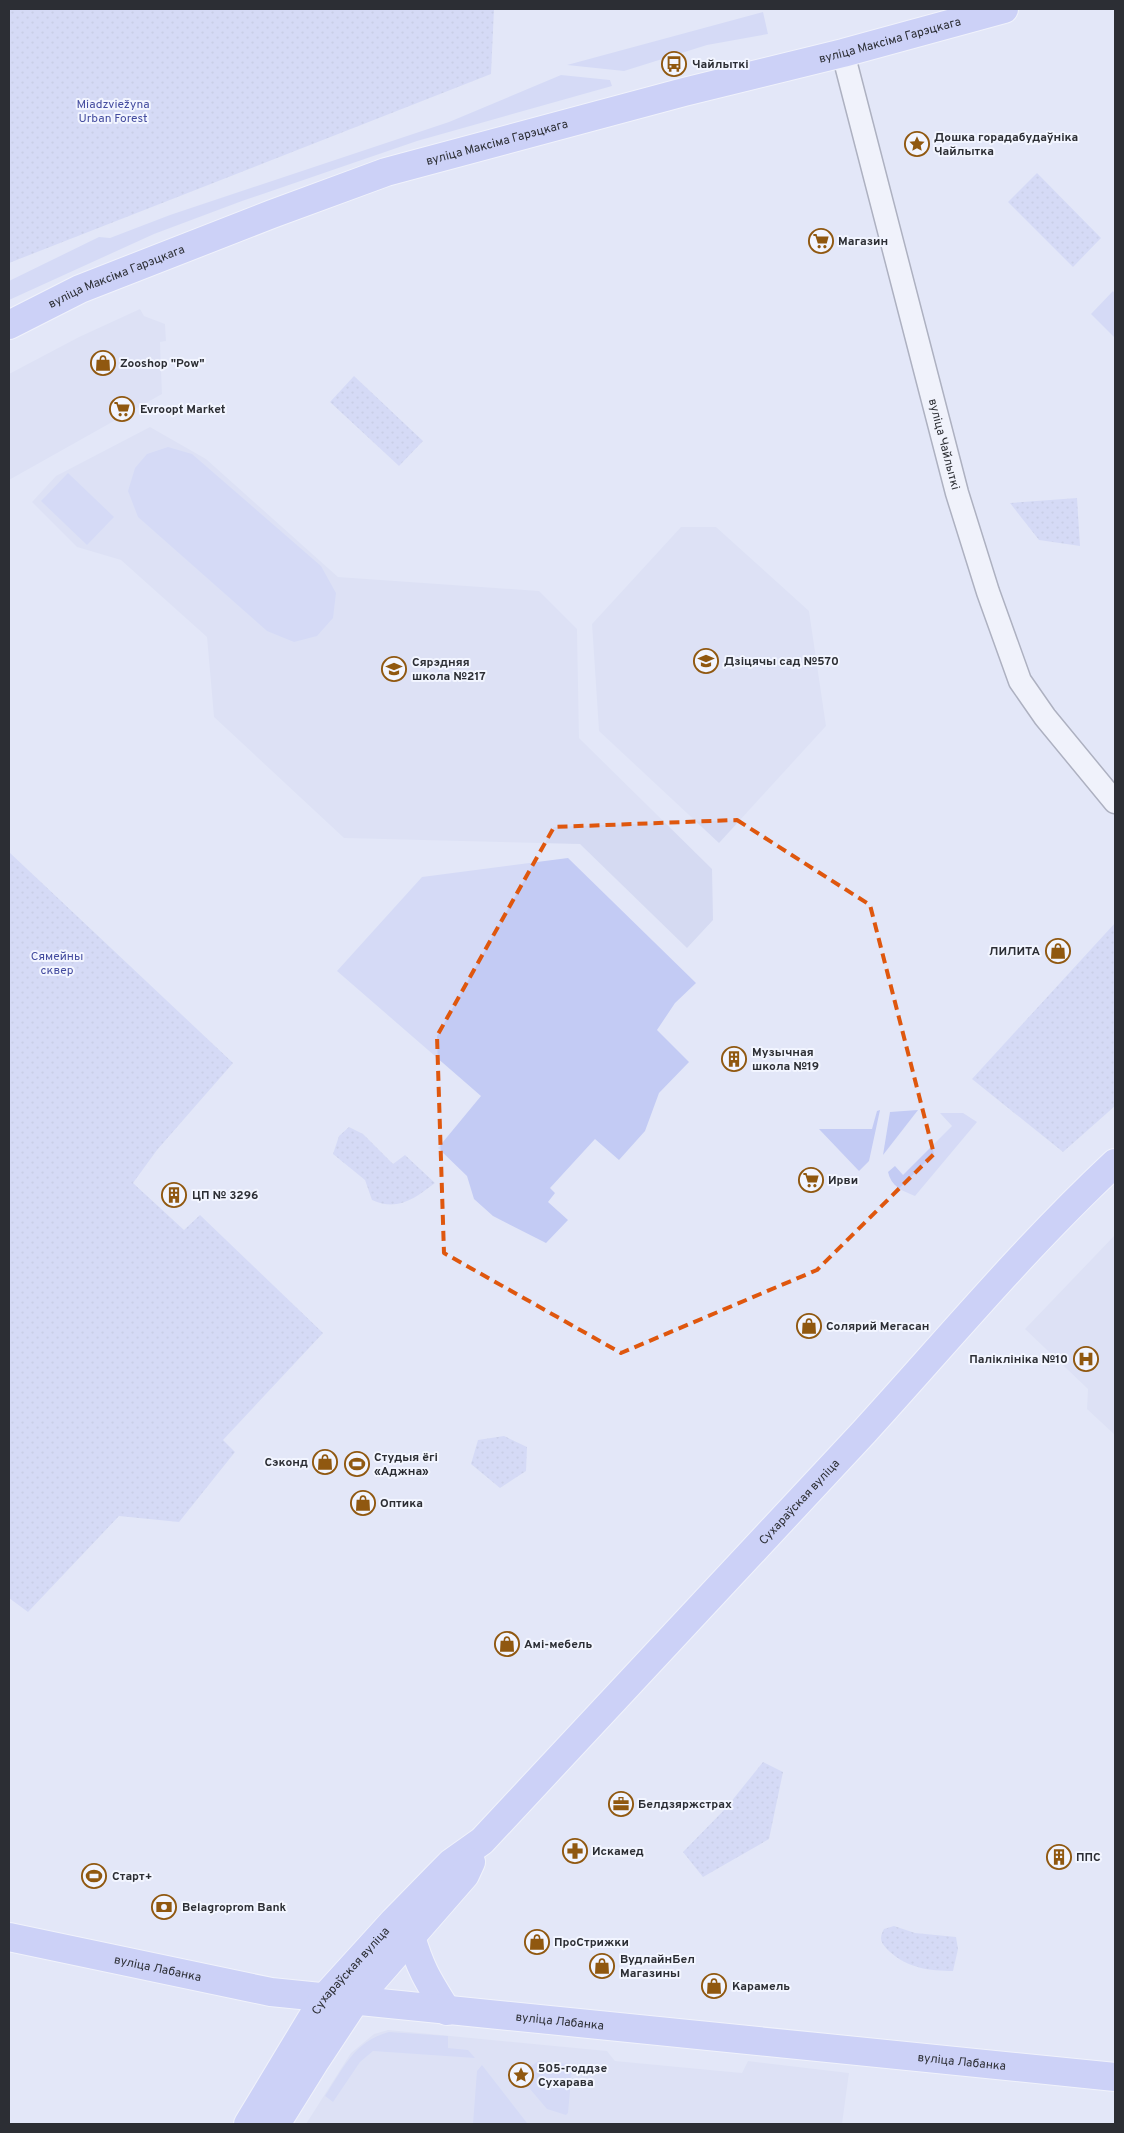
<svg xmlns="http://www.w3.org/2000/svg" width="1124" height="2133" font-family="Overpass,sans-serif">
<style>
.built{fill:#d5daf2}
.grass{fill:#c3cbf4}
.park{fill:url(#park-dots)}
.lines{fill:none;stroke-linecap:round;stroke-linejoin:round}
.minor-casing{stroke:#6c6f7e;stroke-width:25}
.major-casing{stroke:#fff;stroke-width:30}
.minor{stroke:#fff;stroke-width:22}
.major{stroke:#afb7f6;stroke-width:28}
.marked{fill:none;stroke:#df570e;stroke-width:4;stroke-dasharray:10 6;stroke-linejoin:round}
.labels{text-anchor:middle;stroke-width:4;stroke-linejoin:round;paint-order:stroke}
.street-label{font-size:12px;fill:#2c2e34;stroke:#f2f5ff}
.poi-label{font-size:12px;font-weight:bold;fill:#2c2e34;stroke:#f2f5ff;text-anchor:start}
.park-label{font-size:12px;fill:#444c9f;stroke:#f2f5ff}
</style>
<defs>
<pattern id="park-dots" width="8" height="8" patternUnits="userSpaceOnUse" patternTransform="scale(1.25)"><rect width="8" height="8" fill="#c3cbf4"/><path d="M2 2h.1M6 6h.1" fill="none" stroke="#a8afd2" stroke-width="1.8" stroke-linecap="round"/></pattern>
</defs>
<rect width="100%" height="100%" fill="#e3e7f8"/>
<!-- built -->
<g class="built">
<polygon points="140,309 144,316 165,324 166,341 160,342 162,394 9,480 9,374 79,337"/>
<polygon points="150,427 206,459 338,577 539,591 577,629 579,738 712,869 713,920 687,948 580,844 344,838 214,717 207,637 121,560 77,547 32,502 56,476"/>
<polygon points="681,527 716,527 809,611 826,726 719,843 599,731 592,624"/>
<polygon points="1115,1235 1115,1435 1087,1409 1088,1389 1025,1329"/>
<polygon points="388,2030 607,2051 615,2061 742,2073 748,2061 849,2073 842,2124 306,2124 351,2053 374,2034"/>
</g>
<!-- grass -->
<g class="grass">
<polygon points="763,12 768,34 707,45 624,71 567,65"/>
<polygon points="561,75 610,80 612,86 417,141 242,201 154,234 9,300 9,281 99,237 110,238 170,215 449,122"/>
<polygon points="1113,291 1115,294 1115,338 1091,314"/>
<polygon points="168,447 192,454 321,566 336,593 333,618 317,636 294,642 267,631 138,517 128,491 135,468 147,454"/>
<polygon points="68,473 114,517 87,545 41,501"/>
<polygon points="568,858 696,983 675,1003 657,1030 689,1062 659,1093 645,1131 619,1160 595,1139 550,1188 555,1193 548,1202 568,1220 546,1243 493,1216 474,1199 467,1176 438,1148 481,1096 337,971 422,877"/>
<polygon points="880,1110 869,1161 859,1171 819,1129 872,1129 877,1111"/>
<polygon points="918,1110 883,1155 890,1112"/>
<path d="M940,1113H963L977,1122L915,1196C902,1191 891,1186 888,1172L895,1166L903,1175L952,1126Z"/>
<path d="M389,2032L448,2036V2048L468,2050L475,2058L373,2051L360,2062L333,2102L325,2096C343,2069 354,2041 389,2032Z"/>
<polygon points="538,2061 570,2064 572,2069 568,2113 566,2115 547,2109 524,2082 525,2071"/>
<polygon points="482,2065 527,2123 528,2124 473,2124 477,2071"/>
</g>
<!-- park -->
<g class="park">
<polygon points="9,9 494,9 491,74 9,263"/>
<polygon points="1037,173 1101,238 1073,267 1008,202"/>
<polygon points="354,376 423,441 399,466 330,402"/>
<polygon points="1077,498 1080,546 1039,540 1010,503"/>
<polygon points="9,852 233,1063 157,1150 133,1183 184,1230 200,1215 323,1333 223,1440 235,1452 179,1522 119,1516 28,1612 9,1598"/>
<polygon points="1115,923 1115,1106 1063,1152 972,1079"/>
<path d="M349,1127L363,1134L393,1164L405,1155L435,1183C415,1198 398,1212 372,1200L365,1180L333,1154L339,1136Z"/>
<polygon points="504,1436 527,1447 526,1471 500,1488 471,1464 478,1440"/>
<polygon points="763,1762 783,1772 769,1839 703,1877 683,1852 726,1808"/>
<path d="M894,1926L915,1933L956,1937L958,1949L953,1971C929,1971 908,1968 890,1952C882,1944 878,1940 884,1929Z"/>
</g>
<g class="lines">
<defs>
<g id="minor">
<path id="s1" d="M843,53L957,493L988,592L1020,681L1045,717L1115,802"/>
</g>
<g id="major">
<path id="s2" d="M9,325L80,289L272,214L386,172L684,92L843,53L1004,9"/>
<path d="M411,1936C420,1969 429,1982 447,2011"/>
<path id="s3" d="M9,1937L271,1992L1115,2077"/>
<path id="s4" d="M248,2124L324,1998L394,1921L440,1874L451,1863L482,1841C609,1704 737,1569 864,1432C947,1341 1025,1247 1115,1163"/>
<polyline points="276,2124 314,2063 355,2001 465,1875 471,1862"/>
</g>
</defs>
<!-- minor casing -->
<use href="#minor" class="minor-casing"/>
<!-- major casing -->
<use href="#major" class="major-casing"/>
<!-- minor -->
<use href="#minor" class="minor"/>
<!-- major -->
<use href="#major" class="major"/>
</g>
<!-- marked area -->
<path d="M0 0H1124V2133H0ZM737,820L870,905L934,1154L817,1270L621,1353L444,1253L437,1036L554,827Z" fill="#e3e7f8" fill-opacity=".55" fill-rule="evenodd"/>
<path class="marked" d="M737,820L870,905L934,1154L817,1270L621,1353L444,1253L437,1036L554,827Z"/>
<!-- icons -->
<defs>
<symbol id="bus-ring" viewBox="-11 -11 22 22"><circle r="9.5" fill="#f2f5ff" stroke="#905810" stroke-width="1.5"/><path d="M-5-6H5V4H4V6H2V4H-2V6H-4V4H-5ZM-3.5-4V0h7V-4ZM-3.5 1.2v1.5H-2V1.2ZM2 1.2v1.5H3.5V1.2Z" fill="#905810"/></symbol>
<symbol id="sight-ring" viewBox="-11 -11 22 22"><circle r="9.5" fill="#f2f5ff" stroke="#905810" stroke-width="1.5"/><path d="M0-6L1.8-2.2L6-1.7L2.9 1.2L3.7 5.4L0 3.3L-3.7 5.4L-2.9 1.2L-6-1.7L-1.8-2.2Z" fill="#905810"/></symbol>
<symbol id="supermarket-ring" viewBox="-11 -11 22 22"><circle r="9.5" fill="#f2f5ff" stroke="#905810" stroke-width="1.5"/><path d="M-6-5.5h2.5l.6 2H6L4.5 2H-2.5L-4.4-4H-6ZM-1.5 3.2a1.3 1.3 0 1 0 .1 0ZM3 3.2a1.3 1.3 0 1 0 .1 0Z" fill="#905810"/></symbol>
<symbol id="shop-ring" viewBox="-11 -11 22 22"><circle r="9.5" fill="#f2f5ff" stroke="#905810" stroke-width="1.5"/><path d="M-5-2.5h2.3a2.7 3.5 0 0 1 5.4 0H5L5.5 6h-11ZM-1.5-2.5h3a1.5 2.3 0 0 0-3 0Z" fill="#905810"/></symbol>
<symbol id="school-ring" viewBox="-11 -11 22 22"><circle r="9.5" fill="#f2f5ff" stroke="#905810" stroke-width="1.5"/><path d="M0-5L7-2L0 1L-7-2ZM-4 1L0 2.5L4 1V4Q0 6-4 4Z" fill="#905810"/></symbol>
<symbol id="building-ring" viewBox="-11 -11 22 22"><circle r="9.5" fill="#f2f5ff" stroke="#905810" stroke-width="1.5"/><path d="M-4-6H4V6H1V3H-1V6H-4ZM-2.5-4.3h1.7v1.8h-1.7ZM.8-4.3h1.7v1.8H.8ZM-2.5-1h1.7V.8h-1.7ZM.8-1h1.7V.8H.8Z" fill="#905810"/></symbol>
<symbol id="hospital-ring" viewBox="-11 -11 22 22"><circle r="9.5" fill="#f2f5ff" stroke="#905810" stroke-width="1.5"/><path d="M-5-5h3v3.5h4V-5h3V5h-3V1.5h-4V5h-3Z" fill="#905810"/></symbol>
<symbol id="stadium-ring" viewBox="-11 -11 22 22"><circle r="9.5" fill="#f2f5ff" stroke="#905810" stroke-width="1.5"/><path d="M0-5a6.5 5 0 1 0 0 10a6.5 5 0 1 0 0-10ZM-3.5-1.8h7v3.6h-7Z" fill="#905810"/></symbol>
<symbol id="office-ring" viewBox="-11 -11 22 22"><circle r="9.5" fill="#f2f5ff" stroke="#905810" stroke-width="1.5"/><path d="M-6-3h4V-5.5h4V-3h4V5H-6ZM-1-4.5V-3h2v-1.5ZM-6 0V1H6V0Z" fill="#905810"/></symbol>
<symbol id="pharmacy-ring" viewBox="-11 -11 22 22"><circle r="9.5" fill="#f2f5ff" stroke="#905810" stroke-width="1.5"/><path d="M-2-6h4v4h4v4h-4v4h-4v-4h-4v-4h4Z" fill="#905810"/></symbol>
<symbol id="bank-ring" viewBox="-11 -11 22 22"><circle r="9.5" fill="#f2f5ff" stroke="#905810" stroke-width="1.5"/><path d="M-6-4H6V4H-6ZM0-2.3a2.3 2.3 0 1 0 0 4.6a2.3 2.3 0 1 0 0-4.6Z" fill="#905810"/></symbol>
</defs>
<g fill-rule="evenodd">
<use href="#bus-ring" x="660" y="50" width="28" height="28"/>
<use href="#sight-ring" x="903" y="130" width="28" height="28"/>
<use href="#supermarket-ring" x="807" y="227" width="28" height="28"/>
<use href="#shop-ring" x="89" y="349" width="28" height="28"/>
<use href="#supermarket-ring" x="108" y="395" width="28" height="28"/>
<use href="#school-ring" x="692" y="647" width="28" height="28"/>
<use href="#school-ring" x="380" y="655" width="28" height="28"/>
<use href="#shop-ring" x="1044" y="937" width="28" height="28"/>
<use href="#building-ring" x="720" y="1045" width="28" height="28"/>
<use href="#supermarket-ring" x="797" y="1166" width="28" height="28"/>
<use href="#building-ring" x="160" y="1181" width="28" height="28"/>
<use href="#shop-ring" x="795" y="1312" width="28" height="28"/>
<use href="#hospital-ring" x="1072" y="1345" width="28" height="28"/>
<use href="#shop-ring" x="311" y="1448" width="28" height="28"/>
<use href="#stadium-ring" x="343" y="1450" width="28" height="28"/>
<use href="#shop-ring" x="349" y="1489" width="28" height="28"/>
<use href="#shop-ring" x="493" y="1630" width="28" height="28"/>
<use href="#office-ring" x="607" y="1790" width="28" height="28"/>
<use href="#pharmacy-ring" x="561" y="1837" width="28" height="28"/>
<use href="#building-ring" x="1045" y="1843" width="28" height="28"/>
<use href="#stadium-ring" x="80" y="1862" width="28" height="28"/>
<use href="#bank-ring" x="150" y="1893" width="28" height="28"/>
<use href="#shop-ring" x="523" y="1928" width="28" height="28"/>
<use href="#shop-ring" x="588" y="1952" width="28" height="28"/>
<use href="#shop-ring" x="700" y="1972" width="28" height="28"/>
<use href="#sight-ring" x="507" y="2061" width="28" height="28"/>
</g>
<g class="labels">
<!-- street labels -->
<g class="street-label">
<text dy="4" stroke="none"><textPath href="#s2" startOffset="928">вуліца Максіма Гарэцкага</textPath></text>
<text dy="4" stroke="none"><textPath href="#s2" startOffset="522">вуліца Максіма Гарэцкага</textPath></text>
<text dy="4" stroke="none"><textPath href="#s2" startOffset="118">вуліца Максіма Гарэцкага</textPath></text>
<text dy="4" stroke="none"><textPath href="#s1" startOffset="404">вуліца Чайлыткі</textPath></text>
<text dy="4" stroke="none"><textPath href="#s4" startOffset="835">Сухараўская вуліца</textPath></text>
<text dy="4" stroke="none"><textPath href="#s3" startOffset="152">вуліца Лабанка</textPath></text>
<text dy="4" stroke="none"><textPath href="#s4" startOffset="185">Сухараўская вуліца</textPath></text>
<text dy="4" stroke="none"><textPath href="#s3" startOffset="558">вуліца Лабанка</textPath></text>
<text dy="4" stroke="none"><textPath href="#s3" startOffset="962">вуліца Лабанка</textPath></text>
</g>
<!-- poi labels -->
<g class="poi-label">
<text x="692" y="68">Чайлыткі</text>
<text x="934" y="141">Дошка горадабудаўніка<tspan x="934" dy="14">Чайлытка</tspan></text>
<text x="838" y="245">Магазин</text>
<text x="120" y="367">Zooshop "Pow"</text>
<text x="140" y="413">Evroopt Market</text>
<text x="724" y="665">Дзіцячы сад №570</text>
<text x="412" y="666">Сярэдняя<tspan x="412" dy="14">школа №217</tspan></text>
<text x="1040" y="955" text-anchor="end">ЛИЛИТА</text>
<text x="752" y="1056">Музычная<tspan x="752" dy="14">школа №19</tspan></text>
<text x="828" y="1184">Ирви</text>
<text x="192" y="1199">ЦП № 3296</text>
<text x="826" y="1330">Солярий Мегасан</text>
<text x="1068" y="1363" text-anchor="end">Паліклініка №10</text>
<text x="374" y="1461">Студыя ёгі<tspan x="374" dy="14">«Аджна»</tspan></text>
<text x="308" y="1466" text-anchor="end">Сэконд</text>
<text x="380" y="1507">Оптика</text>
<text x="524" y="1648">Амі-мебель</text>
<text x="638" y="1808">Белдзяржстрах</text>
<text x="592" y="1855">Искамед</text>
<text x="1076" y="1861">ППС</text>
<text x="112" y="1880">Старт+</text>
<text x="182" y="1911">Belagroprom Bank</text>
<text x="554" y="1946">ПроСтрижки</text>
<text x="620" y="1963">ВудлайнБел<tspan x="620" dy="14">Магазины</tspan></text>
<text x="732" y="1990">Карамель</text>
<text x="538" y="2072">505-годдзе<tspan x="538" dy="14">Сухарава</tspan></text>
</g>
<!-- park labels -->
<g class="park-label">
<text x="113" y="108">Miadzviežyna<tspan x="113" dy="14">Urban Forest</tspan></text>
<text x="57" y="960">Сямейны<tspan x="57" dy="14">сквер</tspan></text>
</g>
</g>
<!-- border -->
<rect width="1124" height="2133" fill="none" stroke="#2c2e34" stroke-width="20"/>
</svg>
